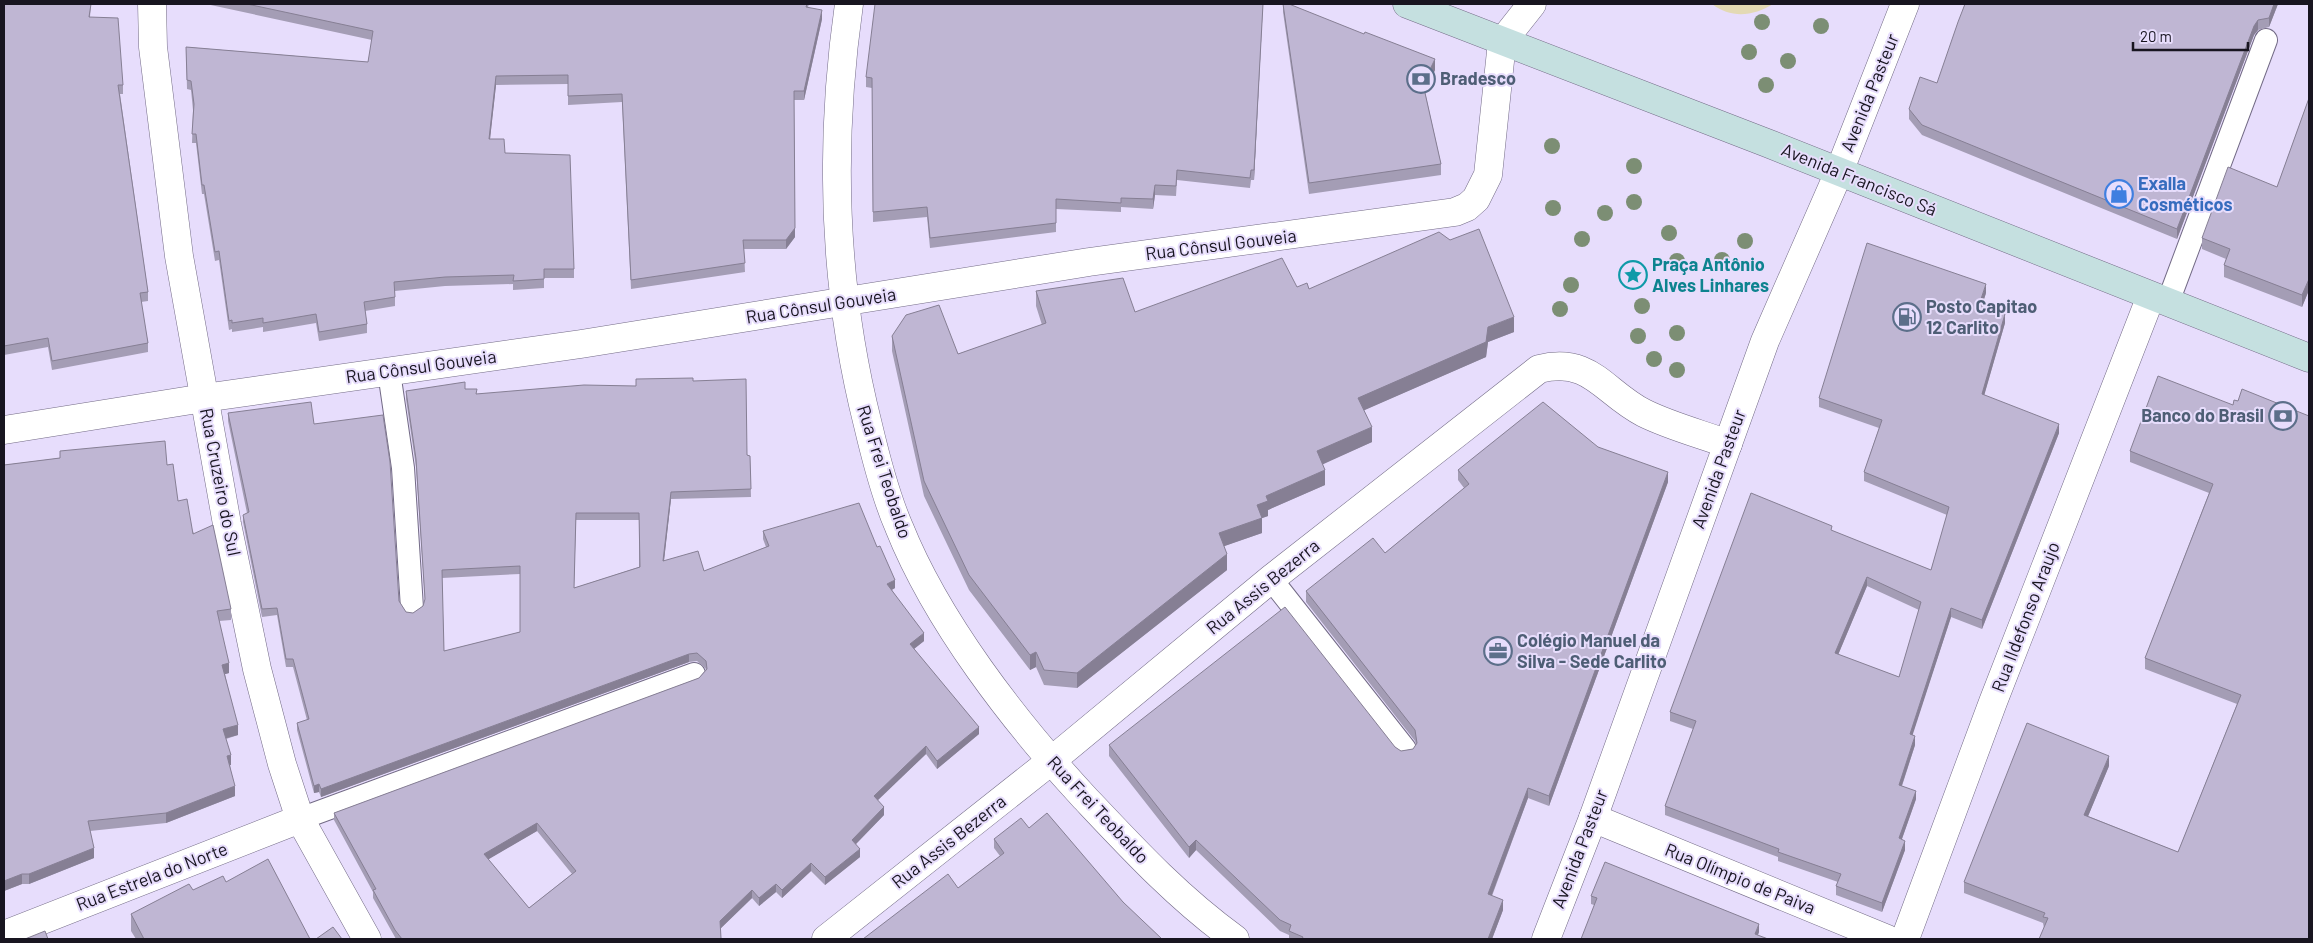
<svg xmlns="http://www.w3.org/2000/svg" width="2313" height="943" font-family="Barlow,sans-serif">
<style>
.sand{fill:#e3d9b4}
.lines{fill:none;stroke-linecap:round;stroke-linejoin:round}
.service-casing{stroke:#736b86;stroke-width:24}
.minor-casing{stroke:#736b86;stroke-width:29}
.secondary-casing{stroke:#736b86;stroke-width:29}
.service{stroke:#fff;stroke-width:22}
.minor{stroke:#fff;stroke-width:28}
.secondary{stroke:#c5e0e0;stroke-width:28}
.tree{fill:#7c8e74}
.wall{fill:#a49db5;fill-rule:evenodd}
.shaded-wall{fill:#867f94}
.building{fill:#bfb6d3;stroke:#867f94;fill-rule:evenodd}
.labels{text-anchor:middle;stroke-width:4;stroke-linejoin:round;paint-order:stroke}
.service-label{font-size:18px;font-weight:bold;fill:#4e5e75;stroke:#e7ddfc;text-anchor:start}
.street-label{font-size:18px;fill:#181520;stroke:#e7ddfc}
.shop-label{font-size:18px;font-weight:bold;fill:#366cbe;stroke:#e7ddfc;text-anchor:start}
.culture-label{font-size:18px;font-weight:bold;fill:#0d838f;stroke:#e7ddfc;text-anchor:start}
</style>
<rect width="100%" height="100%" fill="#e7ddfc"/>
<!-- sand -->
<path class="sand" d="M1712,4H1773C1754,16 1731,19 1712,4Z"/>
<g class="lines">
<defs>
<g id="service">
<polyline points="2168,302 2266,40"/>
<polyline points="389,372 403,468 412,608"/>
<polyline points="1271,579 1405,749"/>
<polyline points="300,819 694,674"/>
</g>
<g id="minor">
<polyline points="152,4 153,47 179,256 227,524 257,669 282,764 300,819 367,939"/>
<path d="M849,4C829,144 833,287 868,425C876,459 885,495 899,527C937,622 1014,721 1083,796C1132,848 1178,898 1235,939"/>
<polyline points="4,430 204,398 581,344 1089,262 1455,212 1467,207 1476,199 1488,175 1502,42 1532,4"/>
<polyline points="1593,818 1887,939"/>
<polyline points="4,935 300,819"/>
<path d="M826,939L1051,761L1271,579L1539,369C1591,356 1603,392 1644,413C1670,426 1701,434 1728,444"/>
<polyline points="1546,939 1593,818 1765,341 1839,172 1905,4"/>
<polyline points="1905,939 1993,702 2151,296"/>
</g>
<polyline id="secondary" points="1407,4 1767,143 2309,358"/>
</defs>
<!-- service casing -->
<use href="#service" class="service-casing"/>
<!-- minor casing -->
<use href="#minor" class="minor-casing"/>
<!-- secondary casing -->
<use href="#secondary" class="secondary-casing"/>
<!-- service -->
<use href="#service" class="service"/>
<!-- minor -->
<use href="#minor" class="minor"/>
<!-- secondary -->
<use href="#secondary" class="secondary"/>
</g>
<!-- trees -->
<g class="tree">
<circle cx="1762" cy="22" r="8"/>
<circle cx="1821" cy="26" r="8"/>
<circle cx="1749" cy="52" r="8"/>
<circle cx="1788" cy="61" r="8"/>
<circle cx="1766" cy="85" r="8"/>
<circle cx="1552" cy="146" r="8"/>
<circle cx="1634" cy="166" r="8"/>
<circle cx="1634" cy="202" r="8"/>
<circle cx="1553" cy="208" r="8"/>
<circle cx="1605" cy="213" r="8"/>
<circle cx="1669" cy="233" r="8"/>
<circle cx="1582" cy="239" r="8"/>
<circle cx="1745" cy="241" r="8"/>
<circle cx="1722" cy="260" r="8"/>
<circle cx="1677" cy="261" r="8"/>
<circle cx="1571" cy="285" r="8"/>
<circle cx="1642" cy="306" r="8"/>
<circle cx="1560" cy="309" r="8"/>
<circle cx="1677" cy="333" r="8"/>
<circle cx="1638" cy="336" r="8"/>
<circle cx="1654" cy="359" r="8"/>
<circle cx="1677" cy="370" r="8"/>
</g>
<!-- wall -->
<g class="wall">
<polygon points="4,4 91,4 90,17 123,85 123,94 120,94 148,292 148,301 141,302 148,343 148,352 52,370 48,347 4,355"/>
<polygon points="206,4 809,4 808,7 822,19 804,100 794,100 795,237 786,249 744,249 745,272 631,289 622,102 568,105 568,84 496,85 490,139 505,153 574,269 574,278 544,278 544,288 513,290 513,284 445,286 395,291 395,306 365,311 367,324 367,333 319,341 316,323 263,332 263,327 232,332 232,329 229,330 219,260 215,261 204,194 202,194 196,143 192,143 193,110 191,90 187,89 186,47 368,62 372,40"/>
<polygon points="1263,4 1254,180 1251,180 1250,188 1177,180 1176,196 1155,195 1153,209 1121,207 1121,212 1056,209 1056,232 930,248 927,217 873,222 872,88 866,87 866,77"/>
<polygon points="1283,4 1435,70 1425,92 1441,164 1441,175 1309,194 1283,12"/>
<polygon points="2278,4 2269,27 2258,30 2254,35 2177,239 1922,135 1909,119 1909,109 1937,83"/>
<polygon points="2309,98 2309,290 2302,307 2224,277 2224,265 2226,259 2202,249 2202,238 2277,187"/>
<polygon points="1297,287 1514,332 1488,342 1486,357 1364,410 1372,442 1322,464 1325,485 1268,510 1268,516 1262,518 1262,533 1224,546 1227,570 1077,688 1044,685 1036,667 1030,670 969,590 924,496 892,351 892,336 958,354 1042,325 1036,306 1036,291 1135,312"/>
<path d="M1986,293L1982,306L2005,323L1984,395L2059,433L1982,629L1951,617L1912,735L1915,745L1902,786L1916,799L1902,839L1905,850L1882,912L1836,895V886L1838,882L1778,861V857L1665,815V806L1693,729L1670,721V712L1832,531L1931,570L1947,515L1864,481V472L1879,428L1819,407V398ZM1867,586L1919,610L1899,677L1838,655Z"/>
<path d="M693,381L747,455L750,456L751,497L671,499L664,561L704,571L766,547L763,539V531L877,547L895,588L892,590L924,641L914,649L979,734L937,769L926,754L877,800L884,815L856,844L860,857L825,885L811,871L782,898L776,892L759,906L752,898L720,929L721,939H396L373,898V892L334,820V813L699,678L706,669L697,661L689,662L321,797L319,792L314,793L297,730V723L307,720L293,667H286L277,615L262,617L243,522V515L247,513L228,421V413L314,424L399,601L406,612L413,613L423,606L425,601L416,467L406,399V391L465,389L477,394L636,386ZM576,520H639V567L574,588ZM520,574V632L444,651L442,578ZM537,831L572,874L529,908L488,859Z"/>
<polygon points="2238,401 2309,939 2044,928 2043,923 1964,893 1964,882 2109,766 2088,816 2178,852 2237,704 2145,669 2145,658 2209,493 2130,462 2130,451 2233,405"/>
<polygon points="1598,447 1668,482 1549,806 1528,798 1492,896 1503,910 1492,939 1289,939 1289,935 1280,931 1196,850 1189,858 1109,756 1109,745 1395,747 1401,751 1413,749 1416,745 1415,741 1306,602 1306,591 1385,553 1464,488 1458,480 1458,470"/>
<polygon points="60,451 167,465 178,501 231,609 231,620 219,621 229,673 225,674 238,735 226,739 231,765 230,765 235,796 166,823 90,831 94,858 29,884 22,884 4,891 4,465 60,458"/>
<polygon points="1029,828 1123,902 958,888 1000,856 994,848 994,839"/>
<polygon points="226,882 310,939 136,939 131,931 131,914 193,890"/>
<polygon points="1591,896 1759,932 1758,935 1594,905 1591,904"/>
</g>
<!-- shaded-wall -->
<g class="shaded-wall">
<polygon points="1263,4 1254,180 1254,170"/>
<polygon points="2274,4 2278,4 2269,27 2269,18"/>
<polygon points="822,10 822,19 804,100 804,91"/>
<polygon points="2258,20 2258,30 2254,35 2177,239 2177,229 2254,26"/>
<polygon points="1435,59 1435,70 1423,95 1423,84"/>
<polygon points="496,76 496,85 489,148 489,139"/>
<polygon points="1155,185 1155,195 1153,209 1153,199"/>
<polygon points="795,228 795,237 786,249 786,240"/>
<polygon points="2309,279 2309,290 2302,307 2302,295"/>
<polygon points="1986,284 1986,293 1979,314 1979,305"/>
<polygon points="2005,314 2005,323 1982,403 1982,394"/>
<polygon points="1514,317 1514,332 1488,342 1486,357 1358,413 1358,398 1488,327"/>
<polygon points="2059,424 2059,433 1982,629 1982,620"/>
<polygon points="1372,427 1372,442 1317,467 1317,451"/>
<polygon points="1325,470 1325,485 1268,510 1268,516 1257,520 1257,505 1266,496"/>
<polygon points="1668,472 1668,482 1549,806 1549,796"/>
<polygon points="671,492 671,499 663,569 663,561"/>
<polygon points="1262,518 1262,533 1219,548 1219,533"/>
<polygon points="1227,554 1227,570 1077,688 1077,673"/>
<polygon points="1867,577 1867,586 1835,662 1835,653"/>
<polygon points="895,580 895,588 887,592 887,584"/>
<polygon points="1951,608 1951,617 1910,743 1910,734"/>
<polygon points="924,633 924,641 910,652 910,644"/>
<polygon points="1036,652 1036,667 1030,670 1030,655"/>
<polygon points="689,654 689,662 321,797 321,789"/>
<polygon points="229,663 229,673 222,675 222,665"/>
<polygon points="238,725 238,735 223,739 223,729"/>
<polygon points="979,727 979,734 937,769 937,761"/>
<polygon points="1915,736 1915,745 1899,794 1899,785"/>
<polygon points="926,746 926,754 874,804 874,796"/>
<polygon points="231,755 231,765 227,766 227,756"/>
<polygon points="2109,756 2109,766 2084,826 2084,815"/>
<polygon points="319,784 319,792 314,793 314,786"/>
<polygon points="235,786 235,796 166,823 166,813"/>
<polygon points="1528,788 1528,798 1488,905 1488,894"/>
<polygon points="1916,791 1916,799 1899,847 1899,838"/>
<polygon points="884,807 884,815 852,848 852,840"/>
<polygon points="537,823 537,831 484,862 484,854"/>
<polygon points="1196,840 1196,850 1189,858 1189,847"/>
<polygon points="1905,841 1905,850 1882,912 1882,903"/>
<polygon points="94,848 94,858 29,884 29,874"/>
<polygon points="860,849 860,857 825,885 825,877"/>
<polygon points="811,863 811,871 782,898 782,890"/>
<polygon points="22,874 22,884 4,891 4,881"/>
<polygon points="776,884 776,892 759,906 759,898"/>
<polygon points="752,890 752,898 720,929 720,921"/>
<polygon points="1503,900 1503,910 1492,939 1488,939"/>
<polygon points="1759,924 1759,932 1756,939 1755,934"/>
</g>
<!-- building -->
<g class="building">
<polygon points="4,4 91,4 89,17 118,18 123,85 118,85 148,292 140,293 148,343 52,361 48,338 4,346"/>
<polygon points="247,4 807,4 806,7 822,10 804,91 794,91 795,228 786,240 743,240 745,263 631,280 622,94 568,96 568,75 496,76 489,139 504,139 505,153 570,155 574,269 544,269 544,279 513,281 514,275 445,277 394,282 395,297 364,302 367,324 319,332 316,314 263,323 263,318 232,323 232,320 229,321 219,251 215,252 204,185 202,185 196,134 192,134 194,104 191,81 187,80 186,47 368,62 373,31"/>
<polygon points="875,4 1263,4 1254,170 1251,170 1250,178 1177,170 1176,186 1155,185 1153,199 1121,198 1121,203 1056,199 1056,223 930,238 927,207 873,212 872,78 866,77"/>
<polygon points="1283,4 1289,4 1364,34 1365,32 1435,59 1423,84 1441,164 1309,183"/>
<polygon points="1965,4 2274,4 2269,18 2258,20 2254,26 2177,229 1922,125 1909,109 1920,77 1937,83 1958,22"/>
<polygon points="2309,98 2309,279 2302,295 2224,265 2230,249 2202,238 2228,167 2277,187"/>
<polygon points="1479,229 1514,317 1488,327 1486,342 1358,398 1372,427 1317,451 1325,470 1266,496 1268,501 1257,505 1262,518 1219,533 1227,554 1077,673 1044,670 1036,652 1030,655 969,575 924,481 892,336 906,315 939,305 958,354 1046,323 1036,291 1123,278 1135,312 1282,258 1297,287 1307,283 1309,289 1439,232 1450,240"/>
<path d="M1867,243L1986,284L1979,305L2005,314L1982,394L2059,424L1982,620L1951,608L1910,734L1915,736L1899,785L1916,791L1899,838L1905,841L1882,903L1836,886L1841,874L1778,852L1779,849L1665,806L1696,721L1670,712L1751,493L1832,526L1831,530L1931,570L1949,507L1864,472L1882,420L1819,398ZM1867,577L1921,602L1899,677L1835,653Z"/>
<polygon points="2158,376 2233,405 2234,400 2238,401 2242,389 2309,416 2309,939 2039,939 2048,918 2043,917 2045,913 1964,882 2027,723 2109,756 2084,815 2178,852 2241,695 2145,658 2213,484 2130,451"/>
<path d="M693,378V381L746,379L747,455L750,456L751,489L671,492L663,561L698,551L704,571L769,546L763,531L859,503L877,547L880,546L895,580L887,584L924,633L910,644L979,727L937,761L926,746L874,796L884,807L852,840L860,849L825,877L811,863L782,890L776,884L759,898L752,890L720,921L721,938L720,939H402L395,930L373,890L376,889L334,813L699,678L707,669L706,661L697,653L689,654L321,789L319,784L314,786L297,723L309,719L293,659H286L277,608L262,609L243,515L249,512L228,413L311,402L314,424L383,415L390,462L399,601L406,612L413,613L423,606L425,599L416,459L406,391L465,382V389H477L476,394L584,385L636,386V379ZM576,513H639L640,567L574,588ZM520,566V632L444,651L442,570ZM537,823L576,871L529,908L484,854Z"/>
<polygon points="1543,402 1598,447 1668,472 1549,796 1528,788 1488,894 1503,900 1488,939 1302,939 1303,937 1289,931 1291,925 1280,920 1196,840 1189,847 1109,745 1285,607 1395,747 1401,751 1413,749 1417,743 1415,730 1306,591 1373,538 1385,553 1469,484 1458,470"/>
<polygon points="165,441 167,465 173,464 178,501 187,499 193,534 213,525 231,609 217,611 229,663 222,665 238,725 223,729 231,755 227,756 235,786 166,813 88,821 94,848 29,874 22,874 4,881 4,465 60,458 60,451"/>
<polygon points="1047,813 1123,902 1162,939 863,939 948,874 958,888 1004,853 994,839 1021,818 1029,828"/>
<polygon points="268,859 310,939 144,939 131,914 189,884 193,890 223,876 226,882"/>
<polygon points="1605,862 1759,924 1755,934 1768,939 1581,939 1597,898 1591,896"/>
<polygon points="333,927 342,939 316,939"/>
<polygon points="45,931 48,939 25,939"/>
</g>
<!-- icons -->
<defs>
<symbol id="bank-ring" viewBox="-11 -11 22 22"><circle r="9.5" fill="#e7ddfc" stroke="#5c6f8a" stroke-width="1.5"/><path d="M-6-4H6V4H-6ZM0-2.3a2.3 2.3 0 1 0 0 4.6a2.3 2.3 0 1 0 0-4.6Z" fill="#5c6f8a"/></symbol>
<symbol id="shop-ring" viewBox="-11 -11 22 22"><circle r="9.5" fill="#e7ddfc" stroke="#3f7fe0" stroke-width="1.5"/><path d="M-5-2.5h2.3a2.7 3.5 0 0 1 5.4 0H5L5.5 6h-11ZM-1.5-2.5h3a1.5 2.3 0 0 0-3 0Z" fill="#3f7fe0"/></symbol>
<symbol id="sight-ring" viewBox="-11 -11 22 22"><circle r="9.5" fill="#e7ddfc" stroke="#0f9aa8" stroke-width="1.5"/><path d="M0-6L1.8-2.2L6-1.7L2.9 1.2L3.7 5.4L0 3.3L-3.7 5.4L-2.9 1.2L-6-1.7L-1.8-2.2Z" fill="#0f9aa8"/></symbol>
<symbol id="fuel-ring" viewBox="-11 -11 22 22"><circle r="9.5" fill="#e7ddfc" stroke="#5c6f8a" stroke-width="1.5"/><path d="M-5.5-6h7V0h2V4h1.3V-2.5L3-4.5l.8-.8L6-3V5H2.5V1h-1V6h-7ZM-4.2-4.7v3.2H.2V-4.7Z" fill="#5c6f8a"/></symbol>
<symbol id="office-ring" viewBox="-11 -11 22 22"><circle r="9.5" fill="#e7ddfc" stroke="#5c6f8a" stroke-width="1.5"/><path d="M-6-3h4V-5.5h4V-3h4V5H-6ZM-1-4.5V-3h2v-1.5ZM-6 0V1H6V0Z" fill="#5c6f8a"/></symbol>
</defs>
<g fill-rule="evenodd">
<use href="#bank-ring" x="1405" y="63" width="32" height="32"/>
<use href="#shop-ring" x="2103" y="178" width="32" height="32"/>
<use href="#sight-ring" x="1617" y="259" width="32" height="32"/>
<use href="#fuel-ring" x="1891" y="301" width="32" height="32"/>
<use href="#bank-ring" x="2267" y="400" width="32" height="32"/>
<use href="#office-ring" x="1482" y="635" width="32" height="32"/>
</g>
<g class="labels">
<!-- service labels -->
<g class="service-label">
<text x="1440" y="85">Bradesco</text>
<text x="1926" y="313">Posto Capitao<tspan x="1926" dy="21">12 Carlito</tspan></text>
<text x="2264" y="422" text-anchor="end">Banco do Brasil</text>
<text x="1517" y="647">Colégio Manuel da<tspan x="1517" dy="21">Silva - Sede Carlito</tspan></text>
</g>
<!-- street labels -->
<g class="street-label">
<text transform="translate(1870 93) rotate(-68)" y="6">Avenida Pasteur</text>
<text transform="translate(1859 180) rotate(22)" y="6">Avenida Francisco Sá</text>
<text transform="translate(1221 245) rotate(-7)" y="6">Rua Cônsul Gouveia</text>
<text transform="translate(821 306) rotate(-9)" y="6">Rua Cônsul Gouveia</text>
<text transform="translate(421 367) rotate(-8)" y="6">Rua Cônsul Gouveia</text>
<text transform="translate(1719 469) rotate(-70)" y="6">Avenida Pasteur</text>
<text transform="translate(884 472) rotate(72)" y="6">Rua Frei Teobaldo</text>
<text transform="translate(220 482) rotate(79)" y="6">Rua Cruzeiro do Sul</text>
<text transform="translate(1263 587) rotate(-39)" y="6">Rua Assis Bezerra</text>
<text transform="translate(2026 617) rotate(-69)" y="6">Rua Ildefonso Araujo</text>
<text transform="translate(1098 810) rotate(47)" y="6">Rua Frei Teobaldo</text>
<text transform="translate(949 842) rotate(-38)" y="6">Rua Assis Bezerra</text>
<text transform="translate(1580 849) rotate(-69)" y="6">Avenida Pasteur</text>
<text transform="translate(152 877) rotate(-21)" y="6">Rua Estrela do Norte</text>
<text transform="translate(1740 879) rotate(22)" y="6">Rua Olímpio de Paiva</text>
</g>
<!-- shop labels -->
<g class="shop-label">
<text x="2138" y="190">Exalla<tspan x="2138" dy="21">Cosméticos</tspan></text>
</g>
<!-- culture labels -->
<g class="culture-label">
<text x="1652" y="271">Praça Antônio<tspan x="1652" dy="21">Alves Linhares</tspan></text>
</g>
</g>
<!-- border -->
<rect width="2313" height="943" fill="none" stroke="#181520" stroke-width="10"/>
<!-- scale -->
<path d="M2133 42v8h115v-8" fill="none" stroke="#181520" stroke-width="2.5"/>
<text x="2140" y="42" font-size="15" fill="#181520" stroke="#e7ddfc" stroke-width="4" paint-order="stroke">20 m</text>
</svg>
